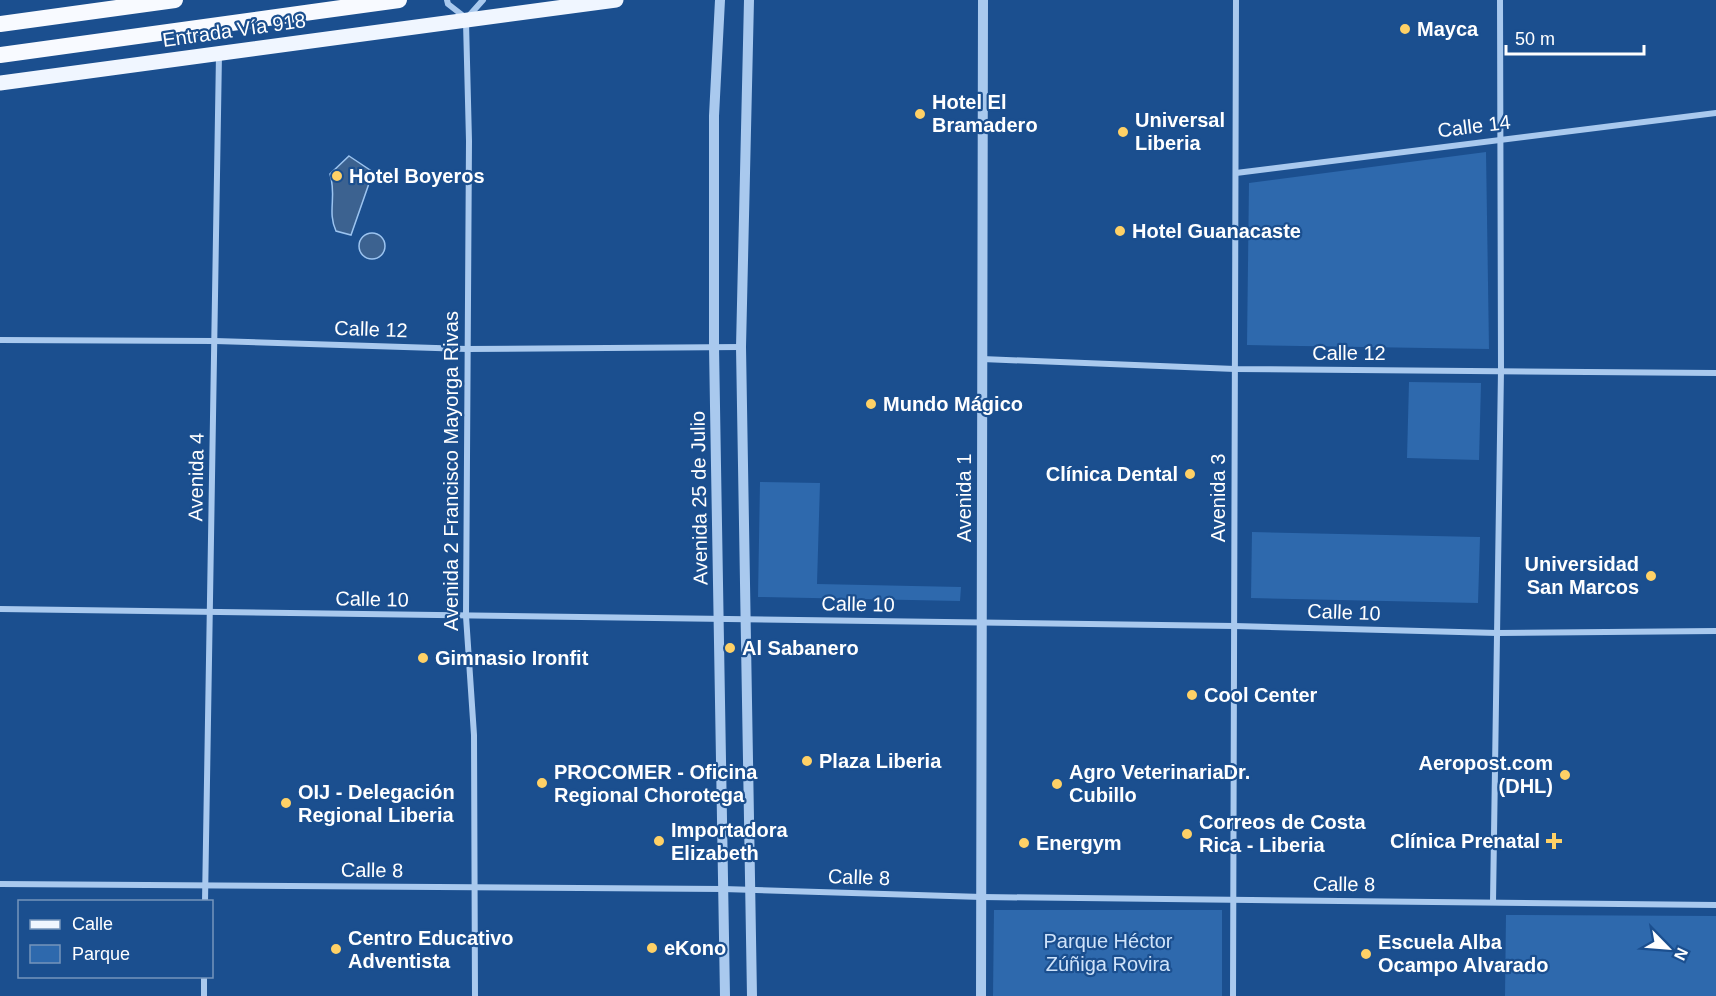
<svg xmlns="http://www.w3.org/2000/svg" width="1716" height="996" font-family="Helvetica,sans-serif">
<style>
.green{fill:#2e69ad}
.water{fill:#3c6290;stroke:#9cc4f0;stroke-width:1.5}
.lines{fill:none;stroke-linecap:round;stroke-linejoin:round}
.minor{stroke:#a9c9ee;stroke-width:6}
.tertiary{stroke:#a9c9ee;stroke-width:10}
.primary{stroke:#f0f6ff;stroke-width:15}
.trunk{stroke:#f8faff;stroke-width:16}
.poi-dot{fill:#ffd166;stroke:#1b4f8f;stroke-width:2}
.labels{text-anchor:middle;stroke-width:4.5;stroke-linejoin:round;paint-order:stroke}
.poi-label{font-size:20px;font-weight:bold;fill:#fff;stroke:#1b4f8f;text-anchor:start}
.street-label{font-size:20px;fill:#fff;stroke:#1b4f8f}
.park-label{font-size:20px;fill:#cfe3fa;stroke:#1b4f8f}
</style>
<rect width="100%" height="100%" fill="#1b4f8f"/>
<!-- green -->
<g class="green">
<polygon points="1486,152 1489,349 1247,345 1249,183"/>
<polygon points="1409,382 1481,383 1479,460 1407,458"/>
<polygon points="760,482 820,483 817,584 961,587 960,601 758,597"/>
<polygon points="1252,532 1480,537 1478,603 1251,598"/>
<polygon points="994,910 1222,910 1222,996 993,996"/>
<polygon points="1506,915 1716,916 1716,996 1505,996"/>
</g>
<!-- water -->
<g class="water">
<path d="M349,156L373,172L351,235L336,231C327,212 337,196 330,174Z"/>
<circle cx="372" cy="246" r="13"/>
</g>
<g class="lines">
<!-- minor -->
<g class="minor">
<polyline points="447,0 448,4 466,18"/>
<polyline points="467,18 483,0"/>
<polyline points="466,22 469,141 466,616 474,735 475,996"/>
<polyline points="1236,173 1716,113"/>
<polyline points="0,340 215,341 467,349 741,347"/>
<polyline points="982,359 1235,369 1716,373"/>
<polyline points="0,609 1234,626 1497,633 1716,631"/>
<polyline points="0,884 723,889 982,897 1716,905"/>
<polyline points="205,902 219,54"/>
<polyline points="1493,902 1501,370 1500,0"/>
<polyline points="204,996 204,976"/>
<polyline points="1233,996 1236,0"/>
</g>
<!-- tertiary -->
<g class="tertiary">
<polyline points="720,0 714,116 714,347 725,996"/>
<polyline points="749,0 741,347 752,996"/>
<polyline points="981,996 983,0"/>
</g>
<!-- primary -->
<polyline class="primary" points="0,83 616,0"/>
<!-- trunk -->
<g class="trunk">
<polyline points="0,24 175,0"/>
<polyline points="0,55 399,0"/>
</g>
</g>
<!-- markers -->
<g class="poi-dot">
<circle cx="1405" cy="29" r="6"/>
<circle cx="920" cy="114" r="6"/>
<circle cx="1123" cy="132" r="6"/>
<circle cx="337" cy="176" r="6"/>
<circle cx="1120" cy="231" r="6"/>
<circle cx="871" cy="404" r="6"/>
<circle cx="1190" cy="474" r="6"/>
<circle cx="1651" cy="576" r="6"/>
<circle cx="730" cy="648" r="6"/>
<circle cx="423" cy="658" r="6"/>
<circle cx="1192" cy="695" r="6"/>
<circle cx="807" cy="761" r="6"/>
<circle cx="1565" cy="775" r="6"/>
<circle cx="542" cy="783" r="6"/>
<circle cx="1057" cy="784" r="6"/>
<circle cx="286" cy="803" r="6"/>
<circle cx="1187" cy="834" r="6"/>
<circle cx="659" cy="841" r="6"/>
<path d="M1551 832h6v6h6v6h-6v6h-6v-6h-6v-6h6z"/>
<circle cx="1024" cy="843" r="6"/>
<circle cx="652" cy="948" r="6"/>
<circle cx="336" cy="949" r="6"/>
<circle cx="1366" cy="954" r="6"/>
</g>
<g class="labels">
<!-- poi labels -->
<g class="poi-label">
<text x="1417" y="36">Mayca</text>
<text x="932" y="109">Hotel El<tspan x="932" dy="23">Bramadero</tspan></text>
<text x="1135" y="127">Universal<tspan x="1135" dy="23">Liberia</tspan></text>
<text x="349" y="183">Hotel Boyeros</text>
<text x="1132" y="238">Hotel Guanacaste</text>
<text x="883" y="411">Mundo Mágico</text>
<text x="1178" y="481" text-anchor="end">Clínica Dental</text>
<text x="1639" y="571" text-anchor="end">Universidad<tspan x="1639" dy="23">San Marcos</tspan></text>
<text x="742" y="655">Al Sabanero</text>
<text x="435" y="665">Gimnasio Ironfit</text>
<text x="1204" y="702">Cool Center</text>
<text x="819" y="768">Plaza Liberia</text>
<text x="1553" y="770" text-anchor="end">Aeropost.com<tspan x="1553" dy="23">(DHL)</tspan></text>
<text x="554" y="779">PROCOMER - Oficina<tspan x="554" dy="23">Regional Chorotega</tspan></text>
<text x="1069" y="779">Agro VeterinariaDr.<tspan x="1069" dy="23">Cubillo</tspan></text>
<text x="298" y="799">OIJ - Delegación<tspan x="298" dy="23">Regional Liberia</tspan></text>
<text x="1199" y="829">Correos de Costa<tspan x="1199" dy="23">Rica - Liberia</tspan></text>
<text x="671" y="837">Importadora<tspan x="671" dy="23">Elizabeth</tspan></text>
<text x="1540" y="848" text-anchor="end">Clínica Prenatal</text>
<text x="1036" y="850">Energym</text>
<text x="348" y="945">Centro Educativo<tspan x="348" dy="23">Adventista</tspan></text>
<text x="1378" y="949">Escuela Alba<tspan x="1378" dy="23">Ocampo Alvarado</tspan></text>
<text x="664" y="955">eKono</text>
</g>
<!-- street labels -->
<g class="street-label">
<text transform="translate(234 30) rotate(-8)" y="7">Entrada Vía 918</text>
<text transform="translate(1474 126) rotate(-7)" y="7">Calle 14</text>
<text transform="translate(371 329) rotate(2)" y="7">Calle 12</text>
<text x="1349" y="360">Calle 12</text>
<text transform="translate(451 471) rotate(-90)" y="7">Avenida 2 Francisco Mayorga Rivas</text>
<text transform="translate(196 477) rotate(-89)" y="7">Avenida 4</text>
<text transform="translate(699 498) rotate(-91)" y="7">Avenida 25 de Julio</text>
<text transform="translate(964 498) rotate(-90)" y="7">Avenida 1</text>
<text transform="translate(1218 498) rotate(-90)" y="7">Avenida 3</text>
<text transform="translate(372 599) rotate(1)" y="7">Calle 10</text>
<text transform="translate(858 604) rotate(1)" y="7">Calle 10</text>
<text transform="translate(1344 612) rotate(2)" y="7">Calle 10</text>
<text transform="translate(372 870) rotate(1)" y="7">Calle 8</text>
<text transform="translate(859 877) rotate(2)" y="7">Calle 8</text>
<text transform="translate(1344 884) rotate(1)" y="7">Calle 8</text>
</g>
<!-- park labels -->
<g class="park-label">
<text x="1108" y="948">Parque Héctor<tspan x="1108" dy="23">Zúñiga Rovira</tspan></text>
</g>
</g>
<!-- legend -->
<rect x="18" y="900" width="195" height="78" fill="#1b4f8f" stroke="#7695bc" stroke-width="1.5"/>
<rect x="30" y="920" width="30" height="9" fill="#f0f6ff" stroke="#7695bc" stroke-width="1.5"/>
<text x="72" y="930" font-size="18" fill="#ffffff">Calle</text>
<rect x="30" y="945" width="30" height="18" fill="#2e69ad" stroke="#7695bc" stroke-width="1.5"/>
<text x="72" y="960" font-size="18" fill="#ffffff">Parque</text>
<!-- north arrow -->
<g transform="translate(1668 948) rotate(115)" stroke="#1b4f8f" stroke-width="4.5" paint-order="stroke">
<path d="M0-4.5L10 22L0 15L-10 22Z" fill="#ffffff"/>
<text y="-9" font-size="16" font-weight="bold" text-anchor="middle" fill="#ffffff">N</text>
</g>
<!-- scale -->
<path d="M1506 45v9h138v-9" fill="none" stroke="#ffffff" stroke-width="3"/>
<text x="1515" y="45" font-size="18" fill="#ffffff" stroke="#1b4f8f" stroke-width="4.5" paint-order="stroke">50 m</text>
</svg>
